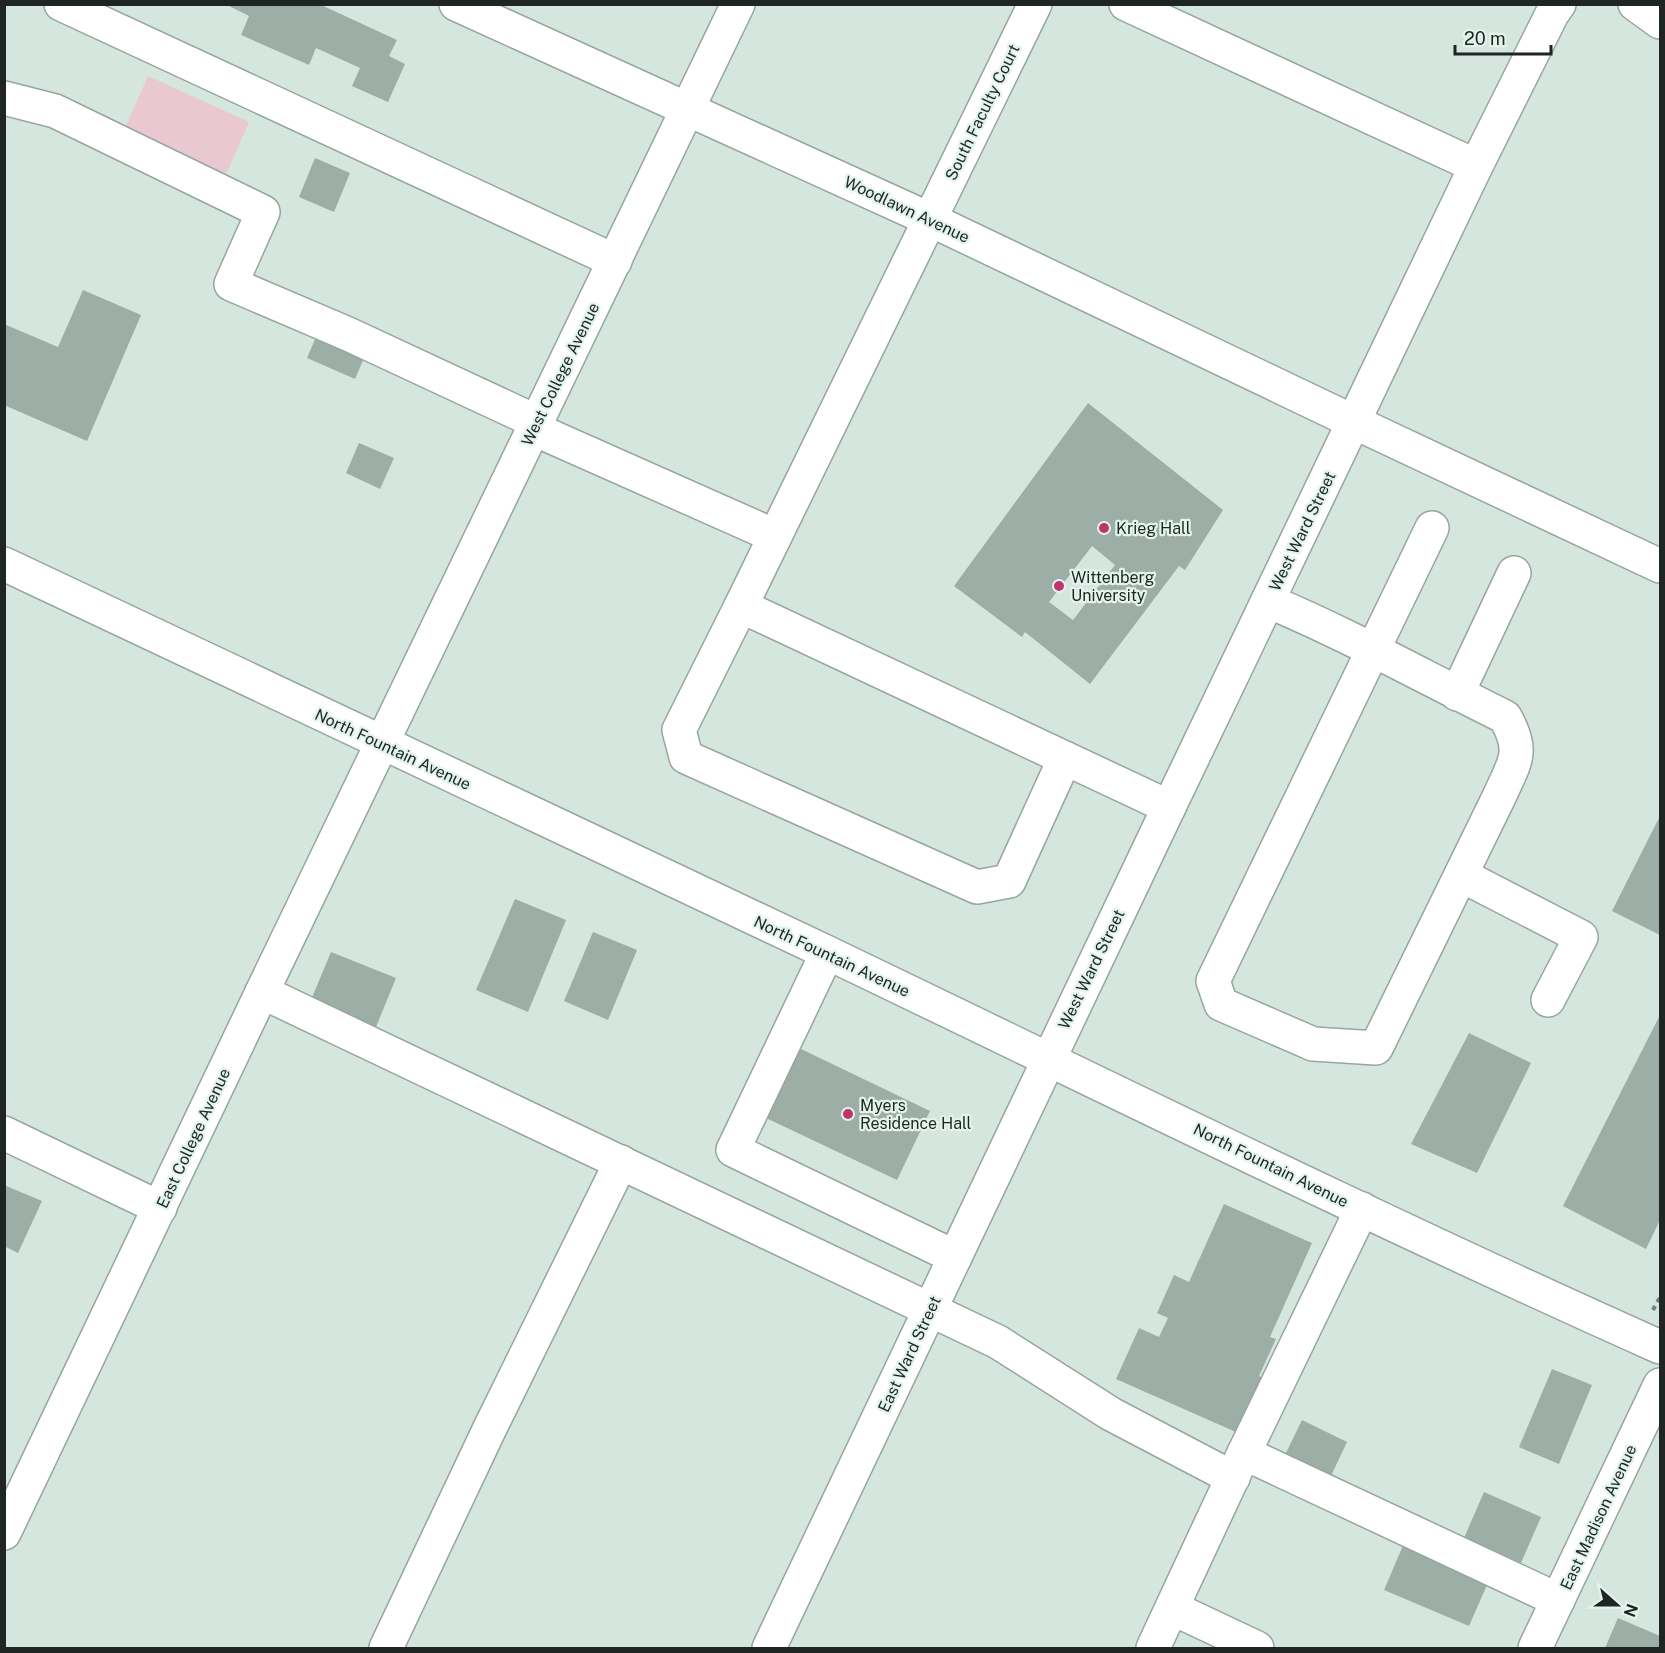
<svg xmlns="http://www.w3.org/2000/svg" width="1665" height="1653" font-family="'Public Sans',sans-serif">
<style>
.green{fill:#e9c8d1}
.building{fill:#9daea7;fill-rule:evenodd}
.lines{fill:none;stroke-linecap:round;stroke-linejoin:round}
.minor-casing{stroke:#96a69f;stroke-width:36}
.path{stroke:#74807b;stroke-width:4;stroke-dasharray:4.5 4.5;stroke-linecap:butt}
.minor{stroke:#fff;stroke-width:33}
.poi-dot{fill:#be346f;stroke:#e2f4ec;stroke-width:2}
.labels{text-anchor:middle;stroke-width:4.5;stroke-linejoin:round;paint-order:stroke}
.street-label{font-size:16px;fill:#1e2522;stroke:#e2f4ec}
.poi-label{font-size:16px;fill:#1e2522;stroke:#e2f4ec;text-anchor:start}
</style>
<rect width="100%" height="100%" fill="#d5e6df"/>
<!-- green -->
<polygon class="green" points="148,76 249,122 223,181 122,135"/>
<!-- building -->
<g class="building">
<polygon points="225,4 319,4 397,40 389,56 405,64 388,102 352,86 360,68 316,48 309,65 241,35 249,16"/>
<polygon points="315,158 350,173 334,212 299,197"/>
<polygon points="83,290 141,315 87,441 4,405 4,324 58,347"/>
<polygon points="319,330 367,351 355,379 307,358"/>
<path d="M1088,403L1223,510L1185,570L1179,566L1090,684L1025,632L1022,637L954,586ZM1092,546L1115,565L1073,620L1049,602Z"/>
<polygon points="359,443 394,458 380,489 346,473"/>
<polygon points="1660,816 1660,935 1612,911"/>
<polygon points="515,899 566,920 528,1012 476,990"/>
<polygon points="593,932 637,950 608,1020 564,1001"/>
<polygon points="331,952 396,978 376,1027 311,1000"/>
<polygon points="1660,1015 1660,1220 1646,1249 1563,1206"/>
<polygon points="1469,1033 1531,1063 1477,1173 1411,1144"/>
<polygon points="799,1048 930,1111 897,1180 766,1118"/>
<polygon points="4,1185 42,1201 18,1253 4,1246"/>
<polygon points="1224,1204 1312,1243 1270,1337 1276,1339 1259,1376 1272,1382 1247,1437 1116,1379 1139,1328 1159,1337 1168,1318 1157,1313 1174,1275 1189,1282"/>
<polygon points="1552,1369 1592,1385 1559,1464 1519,1447"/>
<polygon points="1302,1420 1347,1442 1330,1478 1284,1457"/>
<polygon points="1484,1492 1541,1517 1521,1563 1464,1538"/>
<polygon points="1405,1541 1490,1578 1469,1626 1384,1590"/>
<polygon points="1618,1618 1660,1636 1660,1648 1605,1648"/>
</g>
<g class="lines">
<defs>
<g id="minor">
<polyline points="61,4 615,261"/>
<polyline points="456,4 929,219 1354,422 1660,566"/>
<polyline points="1126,4 1476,166"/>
<polyline points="1635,4 1660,22"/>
<polyline points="4,98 55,111 263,212 231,284 348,334 537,422"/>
<polyline points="534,429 775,536"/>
<path d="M4,564C278,696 554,822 828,953C1105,1086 1380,1222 1660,1347"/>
<path d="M1268,601C1349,635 1426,678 1505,717C1525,752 1515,761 1500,795L1376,1048L1313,1044L1221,1004L1213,981L1432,528"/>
<polyline points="741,606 1035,4"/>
<polyline points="1457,694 1514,573"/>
<polyline points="1065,758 1009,881 977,887 686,757 679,730 741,606 1169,807"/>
<polyline points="1461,875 1581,937 1548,1000"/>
<polyline points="827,953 733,1150 955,1257"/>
<polyline points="262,992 998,1342 1111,1414 1233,1478"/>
<polyline points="4,1133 160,1208"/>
<polyline points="1244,1453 1558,1600"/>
<polyline points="4,1533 262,992 738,4"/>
<polyline points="1172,1608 1257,1648"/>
<polyline points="386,1648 489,1430 621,1162"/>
<polyline points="769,1648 1169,807 1476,166 1552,14 1559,4"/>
<polyline points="1153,1648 1244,1453 1362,1209"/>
<polyline points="1535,1648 1660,1385"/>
</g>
</defs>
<!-- minor casing -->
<use href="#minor" class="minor-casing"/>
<!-- path -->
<polyline class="path" points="1653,1310 1660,1297"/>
<!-- minor -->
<use href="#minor" class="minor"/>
</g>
<!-- markers -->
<g class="poi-dot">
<circle cx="1104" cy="528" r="6"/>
<circle cx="1059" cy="586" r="6"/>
<circle cx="848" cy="1114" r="6"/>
</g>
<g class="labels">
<!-- street labels -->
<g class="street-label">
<text transform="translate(982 112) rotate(-64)" y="6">South Faculty Court</text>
<text transform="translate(907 209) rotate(25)" y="6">Woodlawn Avenue</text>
<text transform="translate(560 374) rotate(-64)" y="6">West College Avenue</text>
<text transform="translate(1302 531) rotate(-64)" y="6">West Ward Street</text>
<text transform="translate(393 749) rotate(25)" y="6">North Fountain Avenue</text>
<text transform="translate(832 956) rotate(25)" y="6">North Fountain Avenue</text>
<text transform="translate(1091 969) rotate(-64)" y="6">West Ward Street</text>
<text transform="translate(193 1138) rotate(-65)" y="6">East College Avenue</text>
<text transform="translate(1271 1165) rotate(26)" y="6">North Fountain Avenue</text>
<text transform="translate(909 1354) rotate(-65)" y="6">East Ward Street</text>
<text transform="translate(1598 1517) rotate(-65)" y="6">East Madison Avenue</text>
</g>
<!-- poi labels -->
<g class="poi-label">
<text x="1116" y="534">Krieg Hall</text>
<text x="1071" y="583">Wittenberg<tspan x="1071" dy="18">University</tspan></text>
<text x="860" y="1111">Myers<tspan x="860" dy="18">Residence Hall</tspan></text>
</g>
</g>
<!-- border -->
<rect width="1665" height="1653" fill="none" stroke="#1e2522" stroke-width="12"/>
<!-- north arrow -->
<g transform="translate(1617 1605) rotate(111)" stroke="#e2f4ec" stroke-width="4.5" paint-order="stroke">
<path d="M0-4.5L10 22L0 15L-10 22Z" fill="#1e2522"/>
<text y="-9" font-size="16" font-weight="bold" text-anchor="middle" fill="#1e2522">N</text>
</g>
<!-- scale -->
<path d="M1455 45v9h96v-9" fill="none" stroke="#1e2522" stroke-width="3"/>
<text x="1464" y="45" font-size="18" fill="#1e2522" stroke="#e2f4ec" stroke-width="4.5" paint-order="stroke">20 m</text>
</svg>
